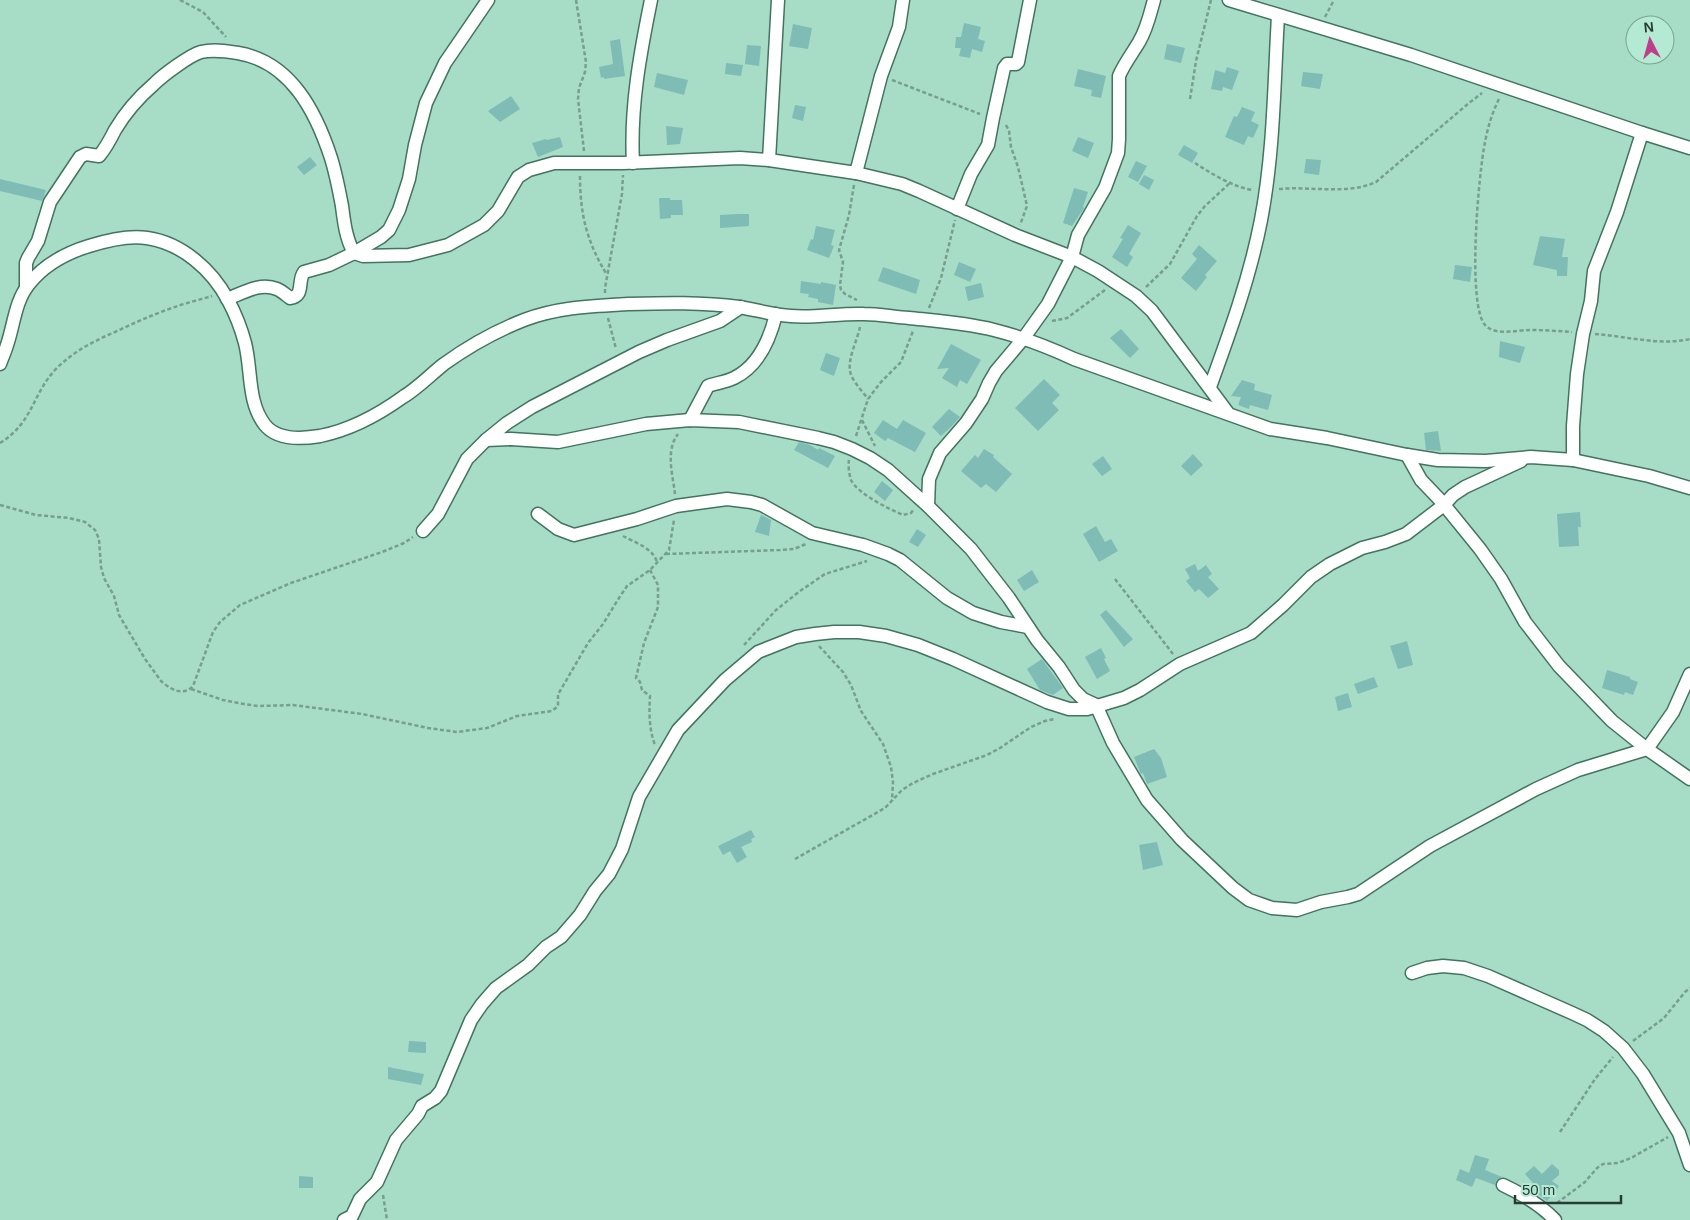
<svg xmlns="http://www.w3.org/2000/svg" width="1690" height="1220" font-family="Helvetica,sans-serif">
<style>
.building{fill:#7fbcb5}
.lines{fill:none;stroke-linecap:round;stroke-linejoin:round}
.street-casing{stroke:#427460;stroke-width:15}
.path{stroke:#769f8e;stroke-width:2.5;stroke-dasharray:4 2.5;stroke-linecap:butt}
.street{stroke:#fff;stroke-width:12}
</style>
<rect width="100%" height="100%" fill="#a7dcc6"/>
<!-- building -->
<g class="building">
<polygon points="964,23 981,27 978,39 985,41 982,52 972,49 970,58 959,56 961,48 955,48 956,37 961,37"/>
<polygon points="793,24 812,28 808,49 789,46"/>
<polygon points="620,39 625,76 604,79 604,77 601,78 599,67 613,64 610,41"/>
<polygon points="1167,44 1185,48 1181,63 1164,59"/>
<polygon points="747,45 761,46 759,66 745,64"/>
<polygon points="726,63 743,65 741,76 725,74"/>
<polygon points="1227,67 1239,71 1232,90 1223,87 1222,91 1211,89 1215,70 1225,73"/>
<polygon points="1078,69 1106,76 1101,98 1091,96 1092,90 1074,86"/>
<polygon points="1303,72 1323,74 1320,89 1301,86"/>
<polygon points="657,73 688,80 684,95 654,87"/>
<polygon points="511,96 520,109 500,122 488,111"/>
<polygon points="795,105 806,107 803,121 792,118"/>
<polygon points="1242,107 1255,112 1251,121 1259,125 1253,138 1248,136 1244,145 1225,137 1234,116 1237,117"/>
<polygon points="666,126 683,128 680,144 667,145"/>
<polygon points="560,137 563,147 538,157 532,143 546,139 547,140"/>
<polygon points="1078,137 1094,143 1088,158 1072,151"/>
<polygon points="1184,145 1198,153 1192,163 1178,155"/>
<polygon points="310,157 317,165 304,175 297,167"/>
<polygon points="1306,159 1321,160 1319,175 1304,173"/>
<polygon points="1136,161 1147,166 1138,182 1128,177"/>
<polygon points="1144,175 1154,180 1149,190 1139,184"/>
<polygon points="0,179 46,190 44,196 42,201 0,191"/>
<polygon points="1074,188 1088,192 1083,207 1084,208 1072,226 1063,223"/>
<polygon points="659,198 670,198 670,200 682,200 683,215 671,215 671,218 660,219"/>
<polygon points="738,214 749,214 749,226 720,228 720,215"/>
<polygon points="1128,225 1141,233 1129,254 1133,257 1127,267 1112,257 1123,239 1120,238"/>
<polygon points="816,226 835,230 831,245 834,246 829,258 807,250 811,239 813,240"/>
<polygon points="1540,236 1565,239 1562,257 1568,257 1567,276 1557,276 1557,270 1533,265"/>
<polygon points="1199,245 1217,261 1205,275 1207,277 1196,291 1181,278 1197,259 1192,254"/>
<polygon points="959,262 976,269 970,282 954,275"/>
<polygon points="1455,265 1472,267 1470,282 1453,279"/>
<polygon points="883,267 920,280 916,294 878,281"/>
<polygon points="801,281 821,284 821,282 836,285 833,305 818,302 818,299 808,297 809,294 800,293"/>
<polygon points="981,283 984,297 968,301 965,287"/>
<polygon points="1121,329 1139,349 1130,358 1110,338"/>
<polygon points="1500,341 1525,347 1520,363 1499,357"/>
<polygon points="951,344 981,360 967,384 960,380 957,387 942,378 949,368 937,369"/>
<polygon points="826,353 840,358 834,376 820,370"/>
<polygon points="1044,379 1060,395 1052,403 1059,410 1038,431 1015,408"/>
<polygon points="1242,380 1255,384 1254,390 1272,395 1268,410 1250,405 1249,409 1238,405 1241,397 1231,396"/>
<polygon points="949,409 960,417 952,426 941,436 932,427"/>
<polygon points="883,420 897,429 903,420 926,433 915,452 888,438 885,441 874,433"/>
<polygon points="1438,431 1441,451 1426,450 1424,433"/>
<polygon points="799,442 810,445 818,450 819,448 835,456 828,468 794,450"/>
<polygon points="984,449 994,455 993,457 1012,474 996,492 986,484 981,488 961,471 975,455 978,458"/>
<polygon points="1193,454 1203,465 1191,476 1181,466"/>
<polygon points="1103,456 1112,469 1102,476 1092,464"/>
<polygon points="882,481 893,490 885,501 874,492"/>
<polygon points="1580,512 1581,527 1578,527 1579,546 1559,547 1557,514"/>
<polygon points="761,515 771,520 769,536 755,532"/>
<polygon points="1096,526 1105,542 1111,539 1118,551 1099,562 1083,534"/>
<polygon points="917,529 926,535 918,547 909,542"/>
<polygon points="1195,564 1198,571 1206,565 1212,574 1208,577 1219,589 1208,598 1199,589 1195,592 1186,581 1190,578 1185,569"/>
<polygon points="1032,570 1039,582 1024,591 1017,580"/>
<polygon points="1106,610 1133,639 1124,647 1100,615"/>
<polygon points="1407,641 1413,665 1398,669 1390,646"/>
<polygon points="1101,648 1106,658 1104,659 1110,671 1097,679 1085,657"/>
<polygon points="1042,659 1063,688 1053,695 1040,690 1027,669"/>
<polygon points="1607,670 1630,677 1630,679 1638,682 1633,695 1625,692 1624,695 1602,688"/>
<polygon points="1374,677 1378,687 1358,694 1354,684"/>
<polygon points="1348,693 1352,707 1338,711 1335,697"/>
<polygon points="1154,749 1161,758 1167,777 1147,784 1143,773 1141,774 1134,757"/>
<polygon points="751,830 755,837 751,839 752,842 741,847 747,857 737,863 730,851 723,855 718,846"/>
<polygon points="1157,842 1163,865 1143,870 1139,845"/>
<polygon points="409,1041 426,1042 426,1053 408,1052"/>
<polygon points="388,1067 424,1074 421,1085 388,1079"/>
<polygon points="1475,1155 1489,1159 1485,1170 1502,1177 1496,1181 1495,1185 1476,1178 1472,1187 1456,1180 1460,1169 1469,1173"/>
<polygon points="1552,1164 1559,1170 1559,1175 1552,1181 1559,1186 1547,1201 1528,1186 1533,1183 1525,1174 1534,1166 1542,1174"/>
<polygon points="299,1176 313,1177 313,1188 299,1188"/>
</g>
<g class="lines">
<defs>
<g id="street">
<polyline points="1229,0 1411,55 1642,133 1690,148"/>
<polyline points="769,160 778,0"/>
<path d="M633,163C630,108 640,54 651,0"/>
<polyline points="856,173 881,76 899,27 903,0"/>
<polyline points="957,209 971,174 988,145 993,118 1004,68 1007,64 1016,64 1018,62 1030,0"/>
<path d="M26,288V263L28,258L38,241L50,202L80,157L86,154L99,156C106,148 110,140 115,130C125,113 139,97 154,84C163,75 190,55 201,52C213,49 226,51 238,53C291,62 316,112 331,158C336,174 339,190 342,206C344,222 346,239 354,253L363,256L409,255L448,245L484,225L498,211L518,177L529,170L554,163H623L740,158L769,160L856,173L902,184L919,191L1015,235L1072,257L1098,271L1136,296L1152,311L1228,413"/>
<path d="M227,299C243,293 260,282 277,289C282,291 286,295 290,298C305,296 297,281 304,272L329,265L354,253L381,237L389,230L399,210L409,179L415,145L426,103L445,63L488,0"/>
<path d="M0,364C2,358 5,352 7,345C14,325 15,301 29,284C44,265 66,253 89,246C108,240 128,235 147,238C182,243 212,270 228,300C235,313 241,328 245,343C252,370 247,402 265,425C277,440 302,439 320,436C350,430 378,415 403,397C418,388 430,375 444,364C469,346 496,331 524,320C558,307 593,306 628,304C665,303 702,302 739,307C757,310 774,315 791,316C815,318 840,313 864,314C879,314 894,317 909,318C938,321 966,323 994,330C1022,337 1048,347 1074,359L1270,429L1327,438L1407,455L1438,460L1486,461L1531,457L1573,460L1649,476L1690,488"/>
<path d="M1210,387C1230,332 1250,277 1261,220C1274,152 1274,84 1278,16"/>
<path d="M690,420L708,386C716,383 726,382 734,378C759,366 770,339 776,314"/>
<polyline points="486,440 511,439 558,442 646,424 690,420 739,422 818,438 834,442 852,449 870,458 888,470 928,506 971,549 1009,598 1037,640 1059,667 1074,690 1083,699 1096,705 1113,743 1147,800 1182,840 1233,888 1249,900 1272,908 1297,910 1321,902 1348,897 1358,894 1430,846 1536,789 1578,770 1647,749 1673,712 1690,674"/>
<polyline points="1407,455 1421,480 1441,501 1480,549 1501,579 1525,622 1559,666 1612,721 1647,749 1690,779"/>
<polyline points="1573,460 1573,426 1577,374 1583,334 1591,301 1594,271 1617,212 1642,133"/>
<path d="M928,506L929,479L940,453L966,423L982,399L989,383L996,371L1023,339L1048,304L1072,257L1078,235L1105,188L1118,153L1119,139V76C1124,64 1132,54 1139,42C1147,29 1150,14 1154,0"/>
<polyline points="538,514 558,529 574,535 637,519 676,506 727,499 751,502 762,505 812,533 863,545 888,554 900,560 947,598 973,613 1001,622 1028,627"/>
<polyline points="423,531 438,514 467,459 486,440 507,423 532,407 639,352 667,340 720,321 741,307"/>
<polyline points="1412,973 1427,968 1443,966 1464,968 1488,976 1572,1013 1587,1020 1604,1031 1623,1048 1643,1074 1679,1133 1690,1165"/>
<path d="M1503,1185C1522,1194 1540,1204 1555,1220"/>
<polyline points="344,1220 352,1216 360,1199 377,1182 396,1140 418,1114 422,1106 435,1098 441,1091 471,1020 482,1004 496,988 528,965 546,947 561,937 580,915 595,891 609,874 622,849 639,797 678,730 725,680 758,652 796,637 815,634 834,632 859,632 886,636 918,645 953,659 1047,702 1069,709 1087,709 1124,698 1140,690 1180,664 1251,633 1283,605 1311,577 1330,564 1362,548 1385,542 1406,534 1444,505 1453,495 1465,487 1521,461"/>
</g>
</defs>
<!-- street casing -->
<use href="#street" class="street-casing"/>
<!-- path -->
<g class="path">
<polyline points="180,0 203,12 226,37"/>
<polyline points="576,0 586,62 585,72 579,88 578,99 584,151"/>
<polyline points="1325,17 1334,0"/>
<polyline points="892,80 980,114"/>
<polyline points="1190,99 1196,61 1211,0"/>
<path d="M1499,99C1492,113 1488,127 1485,142C1479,171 1466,308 1486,326C1497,336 1517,330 1530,330C1544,330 1558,331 1572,332"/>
<polyline points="1006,125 1009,131 1011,147 1018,167 1027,206 1020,225"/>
<path d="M1195,163C1210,173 1235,188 1253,190"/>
<path d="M580,176C580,215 587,242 607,275"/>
<polyline points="854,185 849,215 839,250 843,262 840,285 841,290 845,294 857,300"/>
<path d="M1279,189C1310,186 1348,195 1376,182L1469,103L1482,93"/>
<polyline points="1146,287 1170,264 1197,216 1205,206 1231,182"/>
<polyline points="605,293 605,288 622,194 623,175"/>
<polyline points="929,308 941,278 955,220"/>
<polyline points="608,318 616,349"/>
<polyline points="1052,321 1067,318 1105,290"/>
<path d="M860,327C857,342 846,360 851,375C855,384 863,392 868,399"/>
<path d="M1595,334C1625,336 1660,346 1690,339"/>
<polyline points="862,420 875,446"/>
<polyline points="856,436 868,399 881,382 901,362 913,331"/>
<path d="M0,443C34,422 32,393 57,368C74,351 94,341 115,332C134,323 152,315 172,308C185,303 199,300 212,296"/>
<path d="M849,460C848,466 849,474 851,480C858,494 889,509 903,515L911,513L914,509"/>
<path d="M675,494C673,475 665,451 678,434"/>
<path d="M0,505L36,515L69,518L85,522L95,530L99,539L101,567L104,578L114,596L119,615L145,659L161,681C170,689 183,697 193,686L213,632L220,622L240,605L291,583L382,552L404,543L413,537"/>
<path d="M623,536C634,542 655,549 657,563"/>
<polyline points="666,554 780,550 794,549 806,544"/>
<path d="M650,570L658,585V607L644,643L636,678L640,682L642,690L650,696C649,713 649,729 655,745"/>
<polyline points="1115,579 1173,654"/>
<polyline points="744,645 776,610 800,591 825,574 867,561"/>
<polyline points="819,646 843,672 851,685 861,711 883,744 891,767 893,782 892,801"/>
<polyline points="191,689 223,700 244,704 258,706 293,705 362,714 428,728 457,732 487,728 517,716 552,711 558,706 558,694 560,691 588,643 603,624 619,598 627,586 650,570 669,550 674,520"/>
<polyline points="795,859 885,808 902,790 913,783 933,774 987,755 1000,748 1031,727 1045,721 1055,719"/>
<polyline points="1633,1041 1664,1018 1685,992 1690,988"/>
<polyline points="1560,1132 1595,1079 1613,1057"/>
<polyline points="383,1195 387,1220"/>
<polyline points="1557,1203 1585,1182 1597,1168 1603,1164 1618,1163 1631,1158 1668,1137"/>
</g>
<!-- street -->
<use href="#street" class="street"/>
</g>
<!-- north arrow -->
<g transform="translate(1650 40) rotate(354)"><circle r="24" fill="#b4ead3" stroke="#7ca493"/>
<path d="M0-4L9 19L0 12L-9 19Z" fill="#bd3e8b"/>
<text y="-8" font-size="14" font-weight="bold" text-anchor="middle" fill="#273c34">N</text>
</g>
<!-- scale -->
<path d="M1515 1195v8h106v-8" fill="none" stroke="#273c34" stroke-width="2.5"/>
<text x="1522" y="1195" font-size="15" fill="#273c34" stroke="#b4ead3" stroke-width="4" paint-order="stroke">50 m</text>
</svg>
